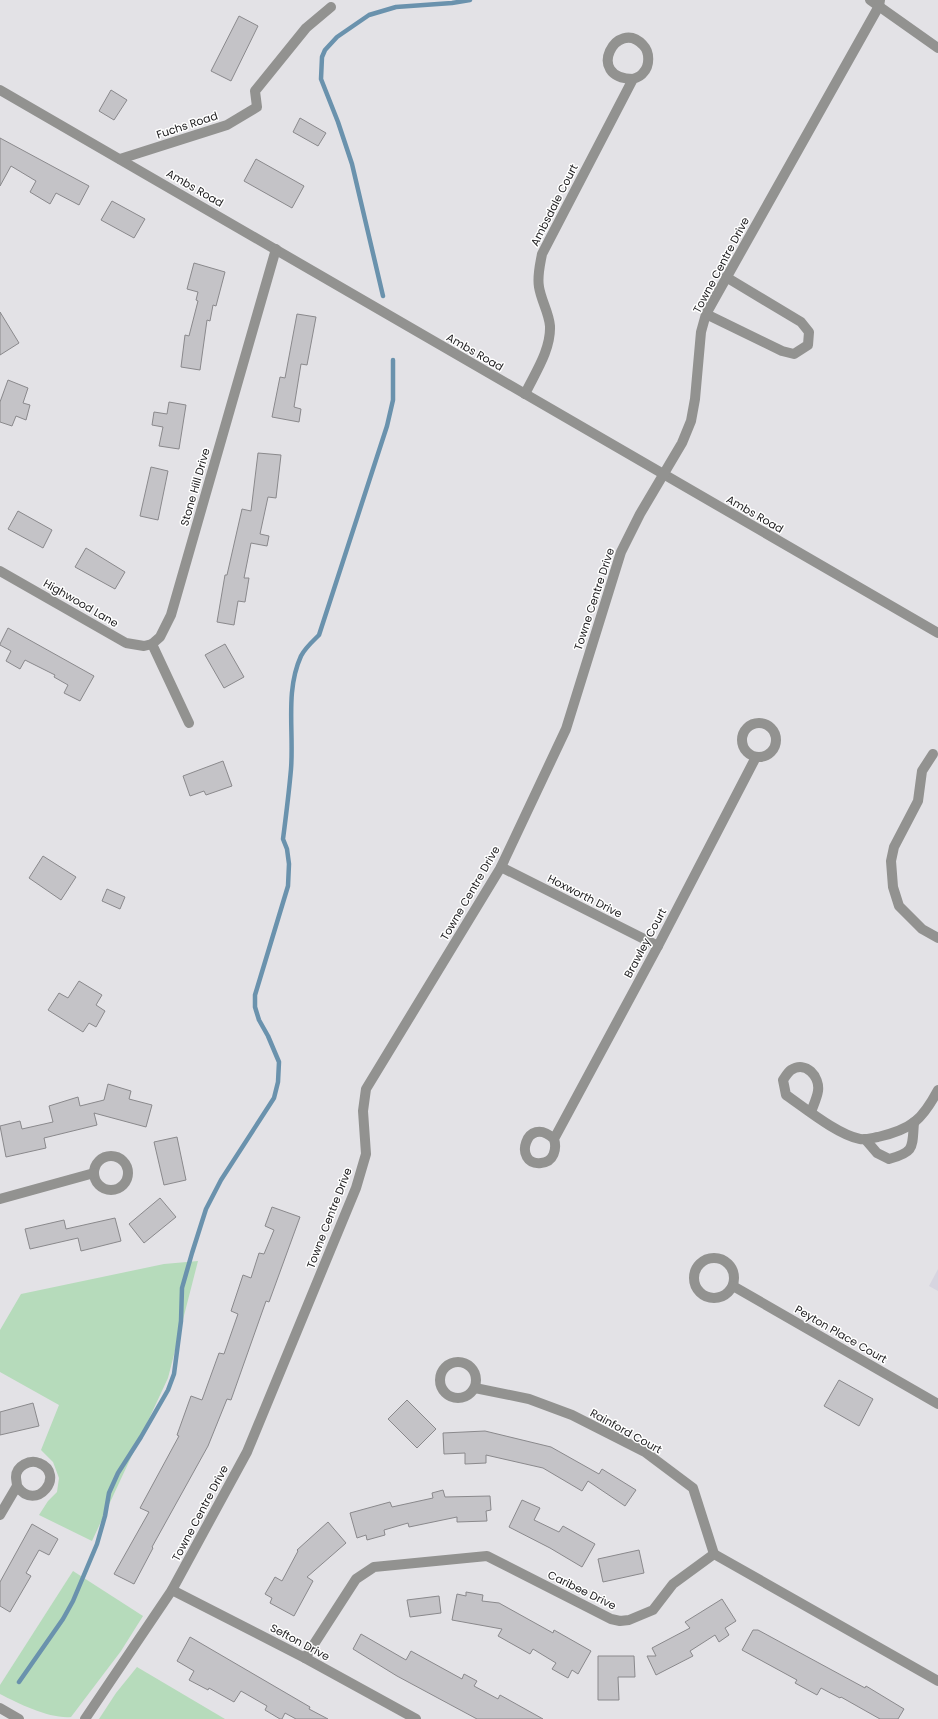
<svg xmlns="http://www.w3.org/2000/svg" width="938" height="1719" font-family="Poppins,sans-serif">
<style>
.built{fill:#d7d5e0}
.green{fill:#b6dbbb}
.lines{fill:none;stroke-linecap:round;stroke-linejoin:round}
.stream{stroke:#6a92ad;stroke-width:4.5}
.building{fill:#c4c3c7;stroke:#8a898c}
.minor{stroke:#929290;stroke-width:10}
.labels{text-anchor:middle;stroke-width:3;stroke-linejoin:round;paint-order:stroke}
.street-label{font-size:11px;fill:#1d1c1e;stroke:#fff}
</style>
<rect width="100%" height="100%" fill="#e3e2e6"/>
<!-- built -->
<polygon class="built" points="938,1269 938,1291 929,1286"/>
<!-- green -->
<g class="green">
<polygon points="198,1261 168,1378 92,1541 39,1515 48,1501 57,1492 59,1478 53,1462 41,1450 59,1405 0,1372 0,1330 21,1294 164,1264"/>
<path d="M73,1571L143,1616L121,1651L71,1717C50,1719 19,1704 0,1694V1685Z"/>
<polygon points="137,1667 225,1719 99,1719 116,1693"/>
</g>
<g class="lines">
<!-- stream -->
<g class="stream">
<polyline points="383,296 352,164 338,122 321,79 322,57 325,50 337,37 369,15 396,7 452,3 470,0"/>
<path d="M19,1682L63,1619L73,1601L97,1544L105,1516L109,1493L118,1473L141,1437L168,1390L174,1374L181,1321L182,1288L192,1253L206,1209L221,1180L274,1098L278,1082L279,1062L268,1036L259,1020L255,1007V995L288,886L289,864L287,849L283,839C286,816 289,792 291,769C294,731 285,691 301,656C305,648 313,641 319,635L387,426L393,400V360"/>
</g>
</g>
<!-- building -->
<g class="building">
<polygon points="239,16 258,26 231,81 211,71"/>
<polygon points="111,90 127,100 114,120 99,111"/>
<polygon points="300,118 326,133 318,146 293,132"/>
<polygon points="0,138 89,186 79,205 56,193 50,204 30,192 36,181 11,166 0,186"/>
<polygon points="256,159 304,186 292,208 244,181"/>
<polygon points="112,201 145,219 134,238 101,220"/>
<polygon points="194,263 225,272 216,306 213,305 210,321 207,320 200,370 181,367 185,335 189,336 198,301 196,300 198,292 187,289"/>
<polygon points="0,312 19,343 0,355"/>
<polygon points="297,314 316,317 307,365 301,364 294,407 301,409 299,422 272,417 280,377 285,378"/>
<polygon points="8,380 28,388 23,403 30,405 26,420 16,416 12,426 0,422 0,402"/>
<polygon points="169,402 186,405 179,449 159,446 163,427 152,425 154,412 167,414"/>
<polygon points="258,453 281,455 276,498 268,497 260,534 269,536 267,546 251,543 244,578 249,578 245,602 238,601 234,625 217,622 225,575 227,575 242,509 251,511"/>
<polygon points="151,467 168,471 158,520 140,516"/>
<polygon points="18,511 52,530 43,548 8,529"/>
<polygon points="86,548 125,572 115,589 75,567"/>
<polygon points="8,628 94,676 80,701 64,693 68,685 54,677 55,675 25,660 20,669 6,661 11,651 0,645 0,644"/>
<polygon points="225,644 244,677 224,688 205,655"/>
<polygon points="223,761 232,786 206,795 204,791 190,796 183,776"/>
<polygon points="43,856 76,877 61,900 29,878"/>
<polygon points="107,889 125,897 120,909 102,901"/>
<polygon points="79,981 102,995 96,1005 105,1011 96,1027 89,1023 83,1032 48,1010 59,993 68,998"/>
<polygon points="108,1084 131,1091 129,1099 152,1105 146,1127 94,1113 97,1125 44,1138 46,1148 6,1157 0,1126 20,1121 22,1129 53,1122 49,1106 78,1097 80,1106 104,1100"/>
<polygon points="177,1137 186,1180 164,1185 154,1142"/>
<polygon points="160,1198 176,1217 144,1243 129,1224"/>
<polygon points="272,1207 300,1217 269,1302 266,1301 231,1400 227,1399 208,1446 152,1547 153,1548 134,1584 114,1574 149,1512 140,1508 179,1436 177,1435 191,1396 202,1400 219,1353 224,1354 238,1314 231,1311 243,1275 251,1278 259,1253 264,1254 274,1230 265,1226"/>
<polygon points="115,1218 121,1241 81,1251 78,1238 30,1249 25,1229 64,1220 66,1229"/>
<polygon points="839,1380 873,1399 859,1426 824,1406"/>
<polygon points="407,1400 436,1429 417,1448 388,1419"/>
<polygon points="33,1403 39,1426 0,1435 0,1412"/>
<polygon points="485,1431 551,1447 599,1474 602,1469 636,1490 625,1506 588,1481 582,1491 543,1468 486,1455 486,1463 465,1464 465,1453 444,1454 443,1433"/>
<polygon points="443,1490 445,1497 490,1496 491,1510 486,1511 487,1521 457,1522 457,1517 409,1527 408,1523 384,1530 385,1535 367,1540 366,1535 357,1538 350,1513 390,1502 392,1507 433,1498 432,1493"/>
<polygon points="522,1500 540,1508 534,1520 559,1532 563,1526 595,1544 582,1567 550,1548 509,1527"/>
<polygon points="328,1522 346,1543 307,1577 313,1581 294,1616 270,1603 272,1598 265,1594 275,1577 282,1581 298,1551 297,1550"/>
<polygon points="32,1524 58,1539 49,1555 39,1550 26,1573 31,1576 10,1612 0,1606 0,1582"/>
<polygon points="639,1550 644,1573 603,1582 598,1559"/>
<polygon points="466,1592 483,1595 482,1601 499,1603 553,1633 554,1630 591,1651 578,1674 572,1670 568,1678 552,1669 556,1663 533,1649 530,1654 498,1636 502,1629 452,1620 457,1594 466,1596"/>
<polygon points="439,1596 441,1613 410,1617 407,1600"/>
<polygon points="722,1599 736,1621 725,1628 729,1635 719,1642 715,1635 690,1651 693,1656 656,1675 647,1656 656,1656 652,1648 690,1628 685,1622"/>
<polygon points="753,1630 758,1630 865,1688 866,1686 904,1709 898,1719 880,1719 841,1697 840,1698 821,1688 817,1695 795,1683 797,1680 742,1650"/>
<polygon points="361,1634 406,1660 411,1651 462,1679 464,1674 477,1681 474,1686 498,1699 500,1695 543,1719 477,1719 397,1676 353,1649"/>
<polygon points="190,1637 310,1707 309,1709 328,1719 296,1719 285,1713 282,1719 280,1719 265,1710 267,1706 241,1691 234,1702 209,1688 208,1690 189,1680 194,1671 177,1661"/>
<polygon points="598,1656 634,1656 635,1677 618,1677 619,1700 598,1700"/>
</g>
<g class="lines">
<!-- minor -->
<g class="minor">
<polyline points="870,0 938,48"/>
<polyline points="0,90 938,633"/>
<polyline points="120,159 227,125 257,107 255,91 306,28 331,7"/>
<polyline points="706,314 782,351 794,354 808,345 809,332 801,322 726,277"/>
<path d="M525,394C535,373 551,350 550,326C549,313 541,300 539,287C537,276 540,265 542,254L633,79C636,78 641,76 643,73C650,66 650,52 643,45C617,17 584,78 633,79"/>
<polyline points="0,571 126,643 144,646 152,644"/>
<polyline points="189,723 152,644 160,637 171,615 276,249"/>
<circle cx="759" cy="740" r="17"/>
<polyline points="933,754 922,771 918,801 894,847 891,861 893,887 899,906 922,929 938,938"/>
<polyline points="501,867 658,946"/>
<path d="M811,1112C813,1106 817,1098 818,1091C820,1077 806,1060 791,1070C788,1072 785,1077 783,1080L786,1095C805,1108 838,1135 860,1139C865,1140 872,1138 878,1137C912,1129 922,1120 938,1090"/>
<path d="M554,1139C526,1113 512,1166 541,1163C554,1162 557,1149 554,1139L658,946L756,757"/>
<path d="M865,1139L877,1153L889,1159C915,1152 912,1148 914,1122"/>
<circle cx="111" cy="1173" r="17"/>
<polyline points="0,1199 94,1173"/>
<circle cx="714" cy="1278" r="20"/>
<polyline points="733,1286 938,1404"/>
<circle cx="458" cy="1380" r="18"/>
<polyline points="475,1388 529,1399 572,1415 645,1452 693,1488 714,1554"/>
<path d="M0,1515L17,1486C17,1483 16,1480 16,1477C16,1466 30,1459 39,1463C67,1474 36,1514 17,1486"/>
<polyline points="714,1554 938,1681"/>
<polyline points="172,1590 305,1658 416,1719"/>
<polyline points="305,1658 356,1579 374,1567 487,1556 611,1619 620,1621 629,1620 653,1610 673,1584 714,1554"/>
<polyline points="0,1708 19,1719"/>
<polyline points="85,1719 172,1590 247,1452 356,1188 366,1154 363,1111 366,1089 501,867 566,729 621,552 640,514 682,443 691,421 695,399 701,332 706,314 879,6 880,0"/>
</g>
</g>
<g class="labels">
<!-- street labels -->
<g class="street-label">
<text transform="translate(187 125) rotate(-18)" y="4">Fuchs Road</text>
<text transform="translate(195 188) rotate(30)" y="4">Ambs Road</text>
<text transform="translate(554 205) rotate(-63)" y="4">Ambsdale Court</text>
<text transform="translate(721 265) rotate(-62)" y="4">Towne Centre Drive</text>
<text transform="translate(475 352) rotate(30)" y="4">Ambs Road</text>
<text transform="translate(195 487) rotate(-74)" y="4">Stone Hill Drive</text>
<text transform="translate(755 514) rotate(30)" y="4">Ambs Road</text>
<text transform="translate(594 599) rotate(-72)" y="4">Towne Centre Drive</text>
<text transform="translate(81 603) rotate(30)" y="4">Highwood Lane</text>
<text transform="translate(470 893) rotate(-60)" y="4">Towne Centre Drive</text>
<text transform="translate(585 896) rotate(27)" y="4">Hoxworth Drive</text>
<text transform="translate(645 943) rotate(-62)" y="4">Brawley Court</text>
<text transform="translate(329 1218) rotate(-69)" y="4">Towne Centre Drive</text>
<text transform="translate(841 1334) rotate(30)" y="4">Peyton Place Court</text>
<text transform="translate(626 1431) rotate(29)" y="4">Rainford Court</text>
<text transform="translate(200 1513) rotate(-62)" y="4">Towne Centre Drive</text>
<text transform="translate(582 1590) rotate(26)" y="4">Caribee Drive</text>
<text transform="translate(300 1642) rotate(28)" y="4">Sefton Drive</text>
</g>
</g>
</svg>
